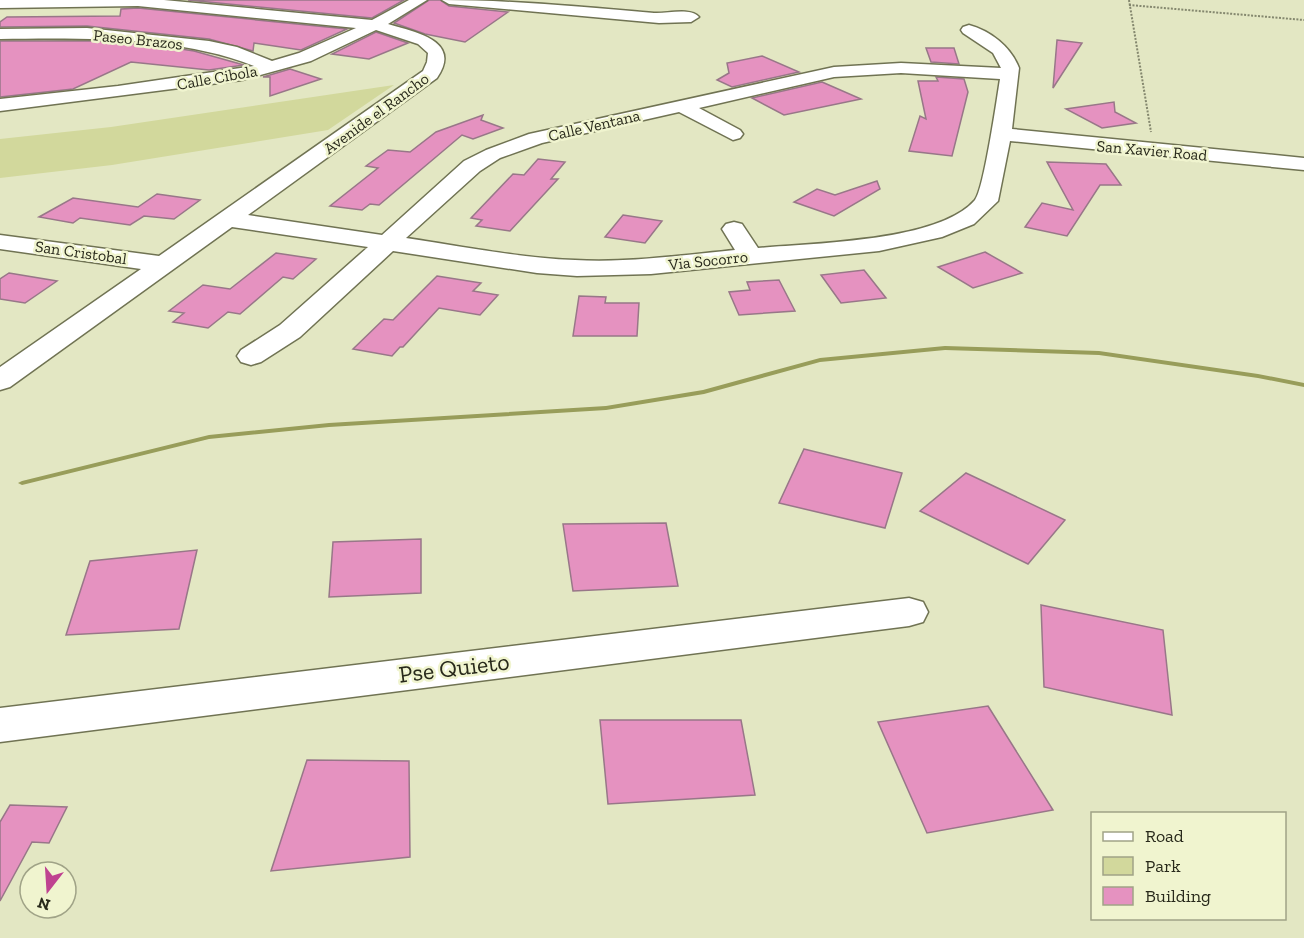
<svg xmlns="http://www.w3.org/2000/svg" width="1304" height="938" font-family="'Zilla Slab',serif">
<style>
.green{fill:#d2d89c}
.lines{fill:none;stroke-linecap:round;stroke-linejoin:round}
.stream{fill:#989d5a;fill-rule:evenodd}
.building{fill:#e592c0;stroke:#987788;stroke-width:1.5}
.minor-casing{stroke:#707353;stroke-width:3}
.path{stroke:#84876e;stroke-width:2;stroke-dasharray:2 1.5;stroke-linecap:butt}
.minor{fill:#fff;fill-rule:evenodd}
.labels{text-anchor:middle;stroke-width:5;stroke-linejoin:round;paint-order:stroke}
.far-street-label{font-size:16px;fill:#28291b;stroke:#f0f4cf}
.near-street-label{font-size:24px;fill:#28291b;stroke:#f0f4cf}
</style>
<rect width="100%" height="100%" fill="#e3e7c3"/>
<!-- green -->
<polygon class="green" points="394,85 328,130 112,165 0,178 0,139 111,127"/>
<g class="lines">
<!-- stream -->
<polygon class="stream" points="945,346 1099,351 1258,374 1304,383 1304,387 1258,378 1099,355 945,350 820,362 704,394 606,410 329,427 209,439 22,485 18,483 22,481 209,435 329,423 606,406 703,390 820,358"/>
</g>
<!-- building -->
<g class="building">
<polygon points="188,0 404,0 372,18"/>
<polygon points="429,0 440,0 449,6 508,12 465,42 425,34 394,23"/>
<polygon points="138,8 347,29 301,50 254,43 253,51 209,39 87,26 0,27 0,22 7,17 120,16 121,9"/>
<polygon points="376,32 408,43 369,59 332,54"/>
<polygon points="1057,40 1082,43 1053,88"/>
<polygon points="0,41 96,41 161,46 194,51 244,65 209,70 131,62 73,89 0,97"/>
<polygon points="926,48 954,48 959,64 931,62"/>
<polygon points="762,56 799,72 732,87 717,80 729,73 727,63"/>
<polygon points="290,69 321,79 270,96 270,77 263,77"/>
<polygon points="936,77 964,79 968,92 952,156 909,151 920,116 926,119 918,81 938,81"/>
<polygon points="822,82 861,99 784,115 752,98"/>
<polygon points="1114,102 1115,112 1136,123 1102,128 1066,109"/>
<polygon points="483,115 481,120 503,128 473,139 462,135 379,205 370,204 362,210 330,206 378,168 366,166 388,150 410,152 436,132"/>
<polygon points="538,159 565,162 551,179 558,179 510,231 476,226 482,220 471,218 513,174 524,175"/>
<polygon points="1047,162 1106,164 1121,185 1100,185 1067,236 1025,227 1042,203 1073,210"/>
<polygon points="877,181 880,189 834,216 794,202 817,189 835,195"/>
<polygon points="157,194 200,200 174,219 144,216 130,225 80,218 73,223 39,217 73,198 138,207"/>
<polygon points="623,215 662,221 645,243 605,237"/>
<polygon points="985,252 1022,273 973,288 938,267"/>
<polygon points="276,253 316,259 293,279 283,277 240,314 228,312 208,328 173,322 184,313 169,311 203,285 230,289"/>
<polygon points="864,270 886,298 841,303 821,275"/>
<polygon points="9,273 57,281 25,303 0,299 0,279"/>
<polygon points="437,276 481,283 473,291 498,295 480,315 439,308 403,347 400,347 392,356 353,349 384,319 393,320"/>
<polygon points="779,280 795,311 739,315 729,292 750,290 747,282"/>
<polygon points="579,296 606,297 605,303 639,303 637,336 573,336"/>
<polygon points="804,449 902,473 885,528 779,503"/>
<polygon points="966,473 1065,520 1028,564 920,511"/>
<polygon points="666,523 678,586 573,591 563,524"/>
<polygon points="421,539 421,593 329,597 333,542"/>
<polygon points="197,550 179,629 66,635 90,561"/>
<polygon points="1041,605 1163,630 1172,715 1044,687"/>
<polygon points="988,706 1053,810 927,833 878,722"/>
<polygon points="600,720 741,720 755,795 608,804"/>
<polygon points="307,760 409,761 410,857 271,871"/>
<polygon points="10,805 67,807 49,843 32,842 0,901 0,822"/>
</g>
<g class="lines">
<defs>
<g id="minor">
<path d="M0,0H164L372,20L409,0H427L388,24C414,32 463,40 437,78L248,215L382,235L464,161L486,150L529,134L834,67L901,63L1001,68L993,53L963,33L961,30L963,27L969,25C991,31 1011,47 1019,68L1012,129L1304,158V170L1010,141L998,201L974,224L942,237L879,251L651,274L577,276L537,273L393,251L300,337L261,362L251,365L241,362L237,356L241,350L280,325L368,247L232,227L10,387L0,390V367L141,269L0,249V235L159,256L423,71L427,62L428,53L418,44L376,30L311,61L242,80L0,111V99L118,86L254,66C179,36 80,38 0,39V29L87,28L209,41L237,47L272,61L299,53L356,28L138,6L0,8ZM901,73L1000,79C997,98 984,189 975,200C939,242 812,243 758,248L742,224L734,222L726,224L722,229L735,250C682,255 628,263 575,260C518,258 462,246 406,238L480,171L500,158L542,143L679,112L733,140L740,138L743,134L740,130L699,108L834,77Z"/>
<path d="M442,0C513,0 583,7 654,13C666,14 690,7 699,17L691,22L659,23L449,4Z"/>
<polygon points="909,598 923,602 928,612 923,622 909,626 0,742 0,708"/>
</g>
</defs>
<!-- minor casing -->
<use href="#minor" class="minor-casing"/>
<!-- path -->
<g class="path">
<polyline points="1129,0 1151,132"/>
<polyline points="1129,5 1304,20"/>
</g>
<!-- minor -->
<use href="#minor" class="minor"/>
</g>
<g class="labels">
<!-- far-street labels -->
<g class="far-street-label">
<text transform="translate(138 39) rotate(6)" y="6">Paseo Brazos</text>
<text transform="translate(217 77) rotate(-10)" y="6">Calle Cibola</text>
<text transform="translate(376 113) rotate(-36)" y="6">Avenide el Rancho</text>
<text transform="translate(594 125) rotate(-13)" y="6">Calle Ventana</text>
<text transform="translate(1152 150) rotate(5)" y="6">San Xavier Road</text>
<text transform="translate(81 252) rotate(8)" y="6">San Cristobal</text>
<text transform="translate(708 260) rotate(-6)" y="6">Via Socorro</text>
</g>
<!-- near-street labels -->
<g class="near-street-label">
<text transform="translate(454 668) rotate(-7)" y="8">Pse Quieto</text>
</g>
</g>
<!-- legend -->
<rect x="1091" y="812" width="195" height="108" fill="#f0f4cf" stroke="#a0a387" stroke-width="1.5"/>
<rect x="1103" y="832" width="30" height="9" fill="#ffffff" stroke="#a0a387" stroke-width="1.5"/>
<text x="1145" y="842" font-size="18" fill="#28291b">Road</text>
<rect x="1103" y="857" width="30" height="18" fill="#d2d89c" stroke="#a0a387" stroke-width="1.5"/>
<text x="1145" y="872" font-size="18" fill="#28291b">Park</text>
<rect x="1103" y="887" width="30" height="18" fill="#e592c0" stroke="#a0a387" stroke-width="1.5"/>
<text x="1145" y="902" font-size="18" fill="#28291b">Building</text>
<!-- north arrow -->
<g transform="translate(48 890) rotate(197)"><circle r="28" fill="#f0f4cf" stroke="#a0a387" stroke-width="1.5"/>
<path d="M0-4.5L10 22L0 15L-10 22Z" fill="#bf4290"/>
<text y="-9" font-size="16" font-weight="bold" text-anchor="middle" fill="#28291b">N</text>
</g>
</svg>
